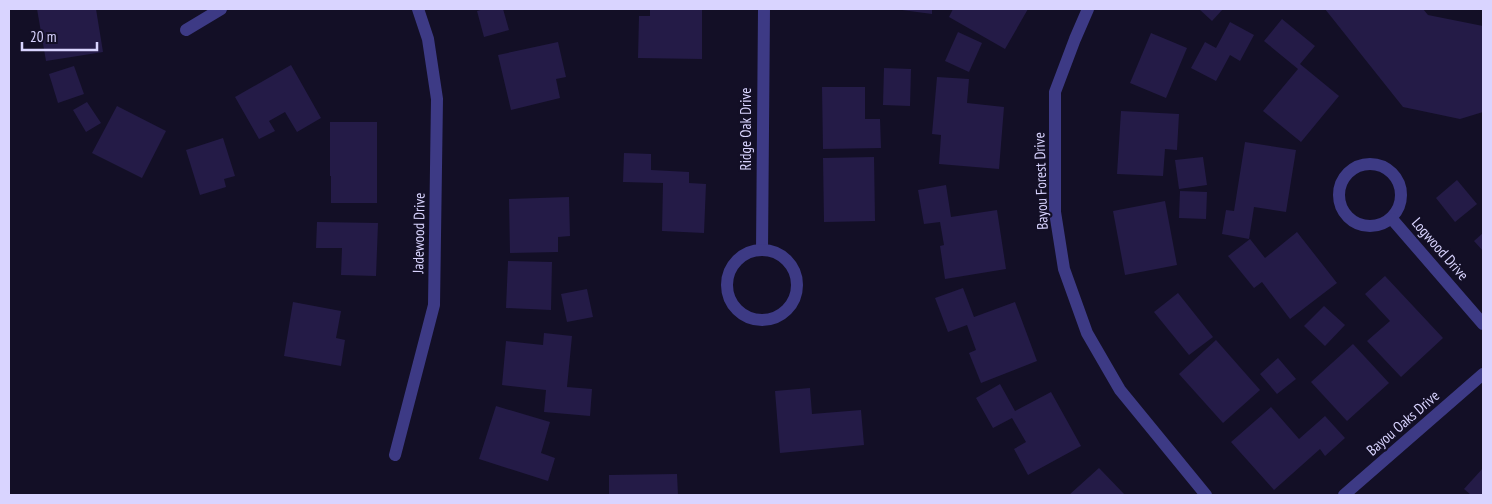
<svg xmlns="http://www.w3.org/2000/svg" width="1492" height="504" font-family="'PT Sans Narrow',sans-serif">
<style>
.building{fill:#241b47}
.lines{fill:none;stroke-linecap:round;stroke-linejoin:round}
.minor{stroke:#3d3a85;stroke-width:12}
.labels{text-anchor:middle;stroke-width:4.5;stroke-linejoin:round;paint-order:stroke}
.street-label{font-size:15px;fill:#d9d4ff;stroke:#130f26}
</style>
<rect width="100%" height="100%" fill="#130f26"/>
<!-- building -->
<g class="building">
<polygon points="37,9 96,9 103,52 46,61"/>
<polygon points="484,9 503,9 509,30 484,37 477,11"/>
<polygon points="650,9 702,9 702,59 638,58 639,16 650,16"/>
<polygon points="902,9 932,9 932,14 902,10"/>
<polygon points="953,9 1028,9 1005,49 949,17"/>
<polygon points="1199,9 1223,9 1212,21"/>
<polygon points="1325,9 1423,9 1428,15 1483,26 1483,112 1460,119 1403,107"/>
<polygon points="1282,19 1315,46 1300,64 1339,96 1301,142 1263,111 1298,69 1264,41"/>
<polygon points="1230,22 1254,35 1240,61 1230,55 1216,81 1191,68 1205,42 1216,48"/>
<polygon points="958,32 982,43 969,72 945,61"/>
<polygon points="1151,33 1187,48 1166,98 1130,83"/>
<polygon points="558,42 566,77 556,79 560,98 511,110 498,55"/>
<polygon points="291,65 321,118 297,132 285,112 269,121 275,131 259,139 235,97"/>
<polygon points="74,66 84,94 58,103 49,74"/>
<polygon points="884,68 911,69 910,106 883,105"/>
<polygon points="937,77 969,79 967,103 1004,107 999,169 939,164 941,135 932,134"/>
<polygon points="822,87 865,87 865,119 880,119 881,148 823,149"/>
<polygon points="87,102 101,123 86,132 73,110"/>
<polygon points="117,106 166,131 142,178 92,153"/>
<polygon points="1121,111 1179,114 1177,150 1165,149 1163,176 1117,174"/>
<polygon points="330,122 377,122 377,203 331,203 331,176 330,176"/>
<polygon points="223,138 235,176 224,179 226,187 200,195 186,150"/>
<polygon points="1245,142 1296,150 1286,212 1254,207 1249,239 1222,234 1226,210 1234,211"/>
<polygon points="624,153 651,154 651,170 689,172 689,183 706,184 704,233 662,231 663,183 623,182"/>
<polygon points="874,157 875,221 824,222 823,158"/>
<polygon points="1203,157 1207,185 1179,189 1175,160"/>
<polygon points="1457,180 1477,204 1455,222 1436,198"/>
<polygon points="946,185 951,217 997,210 1006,269 945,279 940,246 944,245 940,222 924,224 918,190"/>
<polygon points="1180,191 1207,192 1206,219 1179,218"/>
<polygon points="569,197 570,236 558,237 558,252 510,253 509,199"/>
<polygon points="1165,201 1177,265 1125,275 1113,211"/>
<polygon points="317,222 378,223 376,276 341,275 342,248 316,248"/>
<polygon points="1297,232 1337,283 1290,319 1262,282 1254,288 1228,256 1250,239 1265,258"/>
<polygon points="1483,233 1483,251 1474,241"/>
<polygon points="508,261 552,262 551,310 506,308"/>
<polygon points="1385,276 1443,338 1401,377 1367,341 1390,321 1365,294"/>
<polygon points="963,288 974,317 1015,302 1037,361 981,383 969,353 976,350 967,325 948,332 935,298"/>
<polygon points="587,289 593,317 567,322 561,294"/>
<polygon points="1178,293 1213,337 1189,355 1154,312"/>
<polygon points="293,302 341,311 336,338 345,340 341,366 284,356"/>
<polygon points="1324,306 1345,325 1325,346 1304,326"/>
<polygon points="544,333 572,336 567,387 592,389 590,416 544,412 546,390 502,385 506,341 543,345"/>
<polygon points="1216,340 1260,390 1223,423 1179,374"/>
<polygon points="1353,344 1389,383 1347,421 1311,382"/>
<polygon points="1278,358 1296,379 1277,394 1260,374"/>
<polygon points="1000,384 1015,411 1051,392 1081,446 1028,475 1014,449 1026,442 1012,418 993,428 976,398"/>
<polygon points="810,388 812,414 861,410 864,445 780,453 775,391"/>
<polygon points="496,406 550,422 541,453 555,458 548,481 479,459"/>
<polygon points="1271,407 1299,439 1325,416 1345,438 1325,456 1320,449 1274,490 1231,442"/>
<polygon points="1099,468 1125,495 1069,495"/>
<polygon points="1483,468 1483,495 1471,495 1464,489"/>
<polygon points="677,474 678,495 609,495 609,475"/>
</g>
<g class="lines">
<!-- minor -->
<g class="minor">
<polyline points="1088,9 1075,39 1055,92 1055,212 1064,269 1087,333 1120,390 1206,495"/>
<polyline points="186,30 221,9"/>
<circle cx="1370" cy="195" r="31"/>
<polyline points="1392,219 1483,324"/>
<polyline points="762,250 764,9"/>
<circle cx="762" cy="285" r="35"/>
<polyline points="395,455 434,305 437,99 428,39 418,9"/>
<polyline points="1344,495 1483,374"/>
</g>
</g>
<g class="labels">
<!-- street labels -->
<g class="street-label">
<text transform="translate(746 129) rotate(-90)" y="5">Ridge Oak Drive</text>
<text transform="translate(1041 181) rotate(-92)" y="5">Bayou Forest Drive</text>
<text transform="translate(419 233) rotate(-89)" y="5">Jadewood Drive</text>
<text transform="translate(1440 249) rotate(49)" y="5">Logwood Drive</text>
<text transform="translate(1403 423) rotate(-41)" y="5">Bayou Oaks Drive</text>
</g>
</g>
<!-- border -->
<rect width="1492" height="504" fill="none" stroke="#d9d4ff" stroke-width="20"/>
<!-- scale -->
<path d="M22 42v8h75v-8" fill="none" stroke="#d9d4ff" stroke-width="2.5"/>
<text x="30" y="42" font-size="15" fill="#d9d4ff" stroke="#130f26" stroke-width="4" paint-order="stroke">20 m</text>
</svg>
